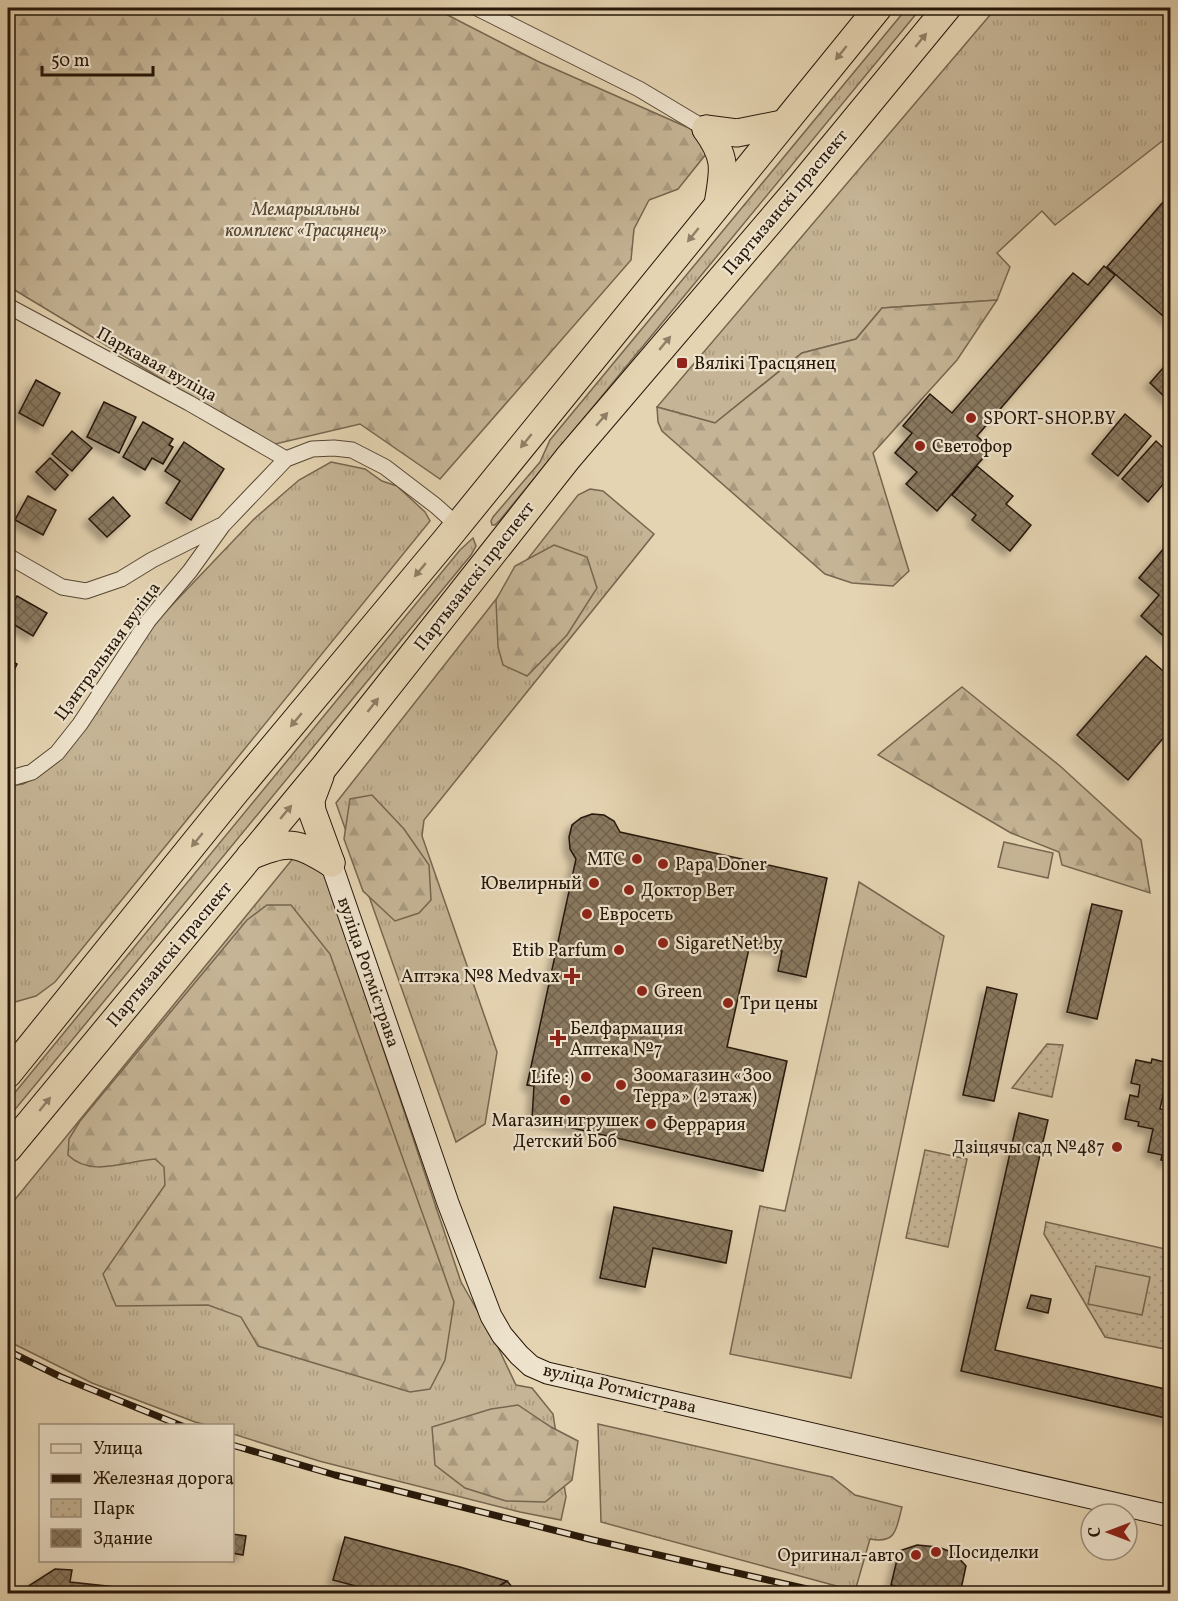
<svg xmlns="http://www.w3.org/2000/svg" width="1178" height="1601" font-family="Vollkorn,serif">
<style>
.grass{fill:url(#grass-tufts);stroke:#76664f;stroke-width:1.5}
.forest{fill:url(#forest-firs);stroke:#76664f;stroke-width:1.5}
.park{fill:url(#park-dots);stroke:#76664f;stroke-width:1.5}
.pitch{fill:#c5b495;stroke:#76664f;stroke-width:1.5}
.building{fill:url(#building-cross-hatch);stroke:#261709;stroke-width:1.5;filter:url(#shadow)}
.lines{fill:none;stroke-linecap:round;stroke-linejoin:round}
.street-casing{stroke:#564633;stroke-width:17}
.secondary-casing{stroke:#261709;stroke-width:23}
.highway-casing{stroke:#261709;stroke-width:29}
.street{stroke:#eee3cd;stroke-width:15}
.secondary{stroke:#eee3cd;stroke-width:21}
.highway{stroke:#e5d4b2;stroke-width:27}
.rail-casing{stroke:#261709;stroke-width:7}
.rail{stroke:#eee3cd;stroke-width:4.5;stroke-dasharray:14;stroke-linecap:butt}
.oneway{fill:#8f7f66}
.poi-dot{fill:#8f2418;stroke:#eee3cd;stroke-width:2}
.labels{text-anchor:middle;stroke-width:4.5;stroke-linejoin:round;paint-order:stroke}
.street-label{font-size:18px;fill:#261709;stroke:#eee3cd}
.park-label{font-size:18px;font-style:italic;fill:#564633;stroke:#eee3cd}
.poi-label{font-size:18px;fill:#261709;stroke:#eee3cd;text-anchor:start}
</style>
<defs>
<pattern id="grass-tufts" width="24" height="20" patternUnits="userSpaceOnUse" patternTransform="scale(1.5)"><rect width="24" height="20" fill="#c5b495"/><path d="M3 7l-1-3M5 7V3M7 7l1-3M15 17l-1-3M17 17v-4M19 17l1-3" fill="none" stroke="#a99a7f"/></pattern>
<pattern id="forest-firs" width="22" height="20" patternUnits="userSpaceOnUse" patternTransform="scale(1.5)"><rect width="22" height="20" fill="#c5b495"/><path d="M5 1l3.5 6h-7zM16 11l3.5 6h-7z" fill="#a99a7f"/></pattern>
<pattern id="park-dots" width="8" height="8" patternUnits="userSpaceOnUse" patternTransform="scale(1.5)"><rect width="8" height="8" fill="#c5b495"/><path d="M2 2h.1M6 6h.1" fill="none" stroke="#a99a7f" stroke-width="1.8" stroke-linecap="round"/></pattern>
<pattern id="building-cross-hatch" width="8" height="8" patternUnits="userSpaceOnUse" patternTransform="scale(1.5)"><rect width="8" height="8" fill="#897961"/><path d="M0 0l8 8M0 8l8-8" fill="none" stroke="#70624e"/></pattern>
<filter id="shadow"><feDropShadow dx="-5.5" dy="5.5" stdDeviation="3" flood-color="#0004"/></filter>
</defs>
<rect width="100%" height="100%" fill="#e5d4b2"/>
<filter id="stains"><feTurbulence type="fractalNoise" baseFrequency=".00333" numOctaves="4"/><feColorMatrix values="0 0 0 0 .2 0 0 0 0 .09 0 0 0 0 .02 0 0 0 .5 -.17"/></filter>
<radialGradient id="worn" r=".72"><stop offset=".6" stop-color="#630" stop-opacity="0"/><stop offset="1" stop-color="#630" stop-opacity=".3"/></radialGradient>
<!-- grass -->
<g class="grass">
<polygon points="907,8 921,8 500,520 495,525 492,525 491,521 493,517 540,462 550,440"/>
<polygon points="996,8 1170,8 1170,135 1055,225 1042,211 997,253 1010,267 997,300 882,308 856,339 802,353 715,423 657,407"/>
<polygon points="331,462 365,469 382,481 397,486 425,512 430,521 55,982 36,996 8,1004 8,786 23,784 40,775 152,626 254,519 299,480"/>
<polygon points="590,489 603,491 654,534 424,820 422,836 497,1052 485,1124 456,1142 336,803 578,495"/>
<polygon points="473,538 476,546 471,555 8,1118 8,1101 460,550"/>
<polygon points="299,851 325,874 461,1282 496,1343 516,1385 532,1388 553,1414 566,1497 561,1520 520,1512 319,1461 233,1434 232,1426 207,1425 195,1422 92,1383 8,1341 8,1208"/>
<polygon points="859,882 944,936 851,1378 730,1354 760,1206 785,1211"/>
<path d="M598,1424L832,1477L855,1495L902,1507C896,1529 897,1544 870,1539L855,1591L601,1522Z"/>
</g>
<!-- forest -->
<g class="forest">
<polygon points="8,8 434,8 537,61 689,128 706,139 710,149 678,189 649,200 634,229 631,260 440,479 360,424 271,445 8,286"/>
<polygon points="997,300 957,360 873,453 909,571 893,586 852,583 825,574 662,431 658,422 657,407 715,423 802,353 856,339 882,308"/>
<polygon points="554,545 587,557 597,588 567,635 527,676 503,665 498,647 496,600 515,566"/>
<polygon points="962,687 1060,766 1141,840 1150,893 1062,865 1059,852 1011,833 878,755"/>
<polygon points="372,795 404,829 429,865 431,900 419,913 395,921 363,891 344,839 350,799"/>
<path d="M267,905H291L330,954L454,1302L445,1360L430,1389L410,1392L258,1346L241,1317L208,1305L116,1306L103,1274L165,1185L164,1167L155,1159C126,1161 91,1178 68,1155L69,1139L80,1121L247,920Z"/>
<polygon points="518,1405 551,1427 578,1441 572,1480 545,1502 506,1501 465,1488 435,1465 432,1427 491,1409"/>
</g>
<!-- park -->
<g class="park">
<polygon points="1047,1044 1063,1045 1052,1097 1012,1088"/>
<polygon points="925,1150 967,1159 948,1247 906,1238"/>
<polygon points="1046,1222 1170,1250 1170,1350 1105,1337 1044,1234"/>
</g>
<!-- pitch -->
<g class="pitch">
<polygon points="1004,842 1053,853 1048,878 998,867"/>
<polygon points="1096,1266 1150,1277 1142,1315 1088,1304"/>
</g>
<!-- building -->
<g class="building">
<polygon points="1170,194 1170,322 1107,267"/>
<polygon points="1104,266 1115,275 977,436 991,449 937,511 906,484 917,472 895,453 912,433 903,426 930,394 952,413 1073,273 1088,285"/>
<polygon points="1170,360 1170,402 1150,383"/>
<polygon points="36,380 60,393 43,426 19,413"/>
<polygon points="104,402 136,417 119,453 87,437"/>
<polygon points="1125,414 1151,436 1118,476 1092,454"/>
<polygon points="143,422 173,439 169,445 173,447 163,464 152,458 145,470 123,457"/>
<polygon points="72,431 92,448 72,471 52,454"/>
<polygon points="1156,441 1170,454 1170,476 1148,502 1122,479"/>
<polygon points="184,442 224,469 191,520 166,503 180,481 165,471"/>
<polygon points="50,458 68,475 55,490 36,472"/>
<polygon points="977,466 1013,496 1006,504 1031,525 1010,551 972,520 976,515 952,495"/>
<polygon points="28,496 56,510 43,535 15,520"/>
<polygon points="113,497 130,516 107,537 89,519"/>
<polygon points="1170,541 1170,642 1141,616 1159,595 1139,578"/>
<polygon points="17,596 47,613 33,636 8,621 8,613"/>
<polygon points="1146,656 1170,677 1170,730 1128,780 1077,735"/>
<polygon points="8,659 17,664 8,683"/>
<polygon points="592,814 604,815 614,821 620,832 827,878 806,977 778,971 782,951 750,944 727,1047 787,1061 763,1171 532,1119 534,1086 527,1085 576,859 570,849 569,837 572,825 581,818"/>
<polygon points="1092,904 1122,911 1097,1019 1067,1012"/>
<polygon points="987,987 1017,994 994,1101 963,1095"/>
<polygon points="1170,1057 1170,1083 1166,1082 1160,1109 1170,1111 1170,1162 1161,1160 1162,1155 1148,1152 1153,1129 1138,1126 1139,1122 1125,1119 1130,1095 1138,1097 1140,1085 1131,1083 1136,1060 1151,1063 1152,1059 1169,1063"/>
<polygon points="1019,1113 1048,1120 995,1350 1170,1390 1170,1419 961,1371"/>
<polygon points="614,1207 732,1231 726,1263 653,1248 645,1287 600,1278"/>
<polygon points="1031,1295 1051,1299 1048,1313 1027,1308"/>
<polygon points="232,1534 246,1536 243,1555 232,1553"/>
<polygon points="345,1537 460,1567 507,1581 487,1594 386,1594 333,1580"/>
<polygon points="917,1545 938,1547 954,1553 966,1566 960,1594 928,1594 891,1585 899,1551"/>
<polygon points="55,1569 72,1570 70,1582 182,1594 16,1594"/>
<polygon points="507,1581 518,1594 487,1594"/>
</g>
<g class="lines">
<defs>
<g id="street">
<polyline points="477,8 639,89 706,129"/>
<polyline points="8,306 189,403 286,459"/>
<polyline points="8,556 62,587 86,591 121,579 152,560 220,526"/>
<polyline points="8,779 32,772 57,753 80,724 148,621 190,571 223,525 286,459 312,449 334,448 352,450 385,467 436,506 457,525"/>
</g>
<polyline id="secondary" points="331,863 448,1203 491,1316 502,1335 519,1355 531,1366 547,1373 599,1385 1170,1516"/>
<g id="highway">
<path d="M706,129C727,158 724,169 718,204"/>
<polyline points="706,129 737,133 782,124"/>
<polyline points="320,776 311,800 312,811 331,863"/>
<path d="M250,856C288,840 296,841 331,863"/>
<polyline points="8,1074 234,794 445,541 878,8"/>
<polyline points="8,1149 324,767 568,458 802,184 947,8"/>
</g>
</defs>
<!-- street casing -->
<use href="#street" class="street-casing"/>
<!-- secondary casing -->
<use href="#secondary" class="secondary-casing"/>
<!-- highway casing -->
<use href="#highway" class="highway-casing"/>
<!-- street -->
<use href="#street" class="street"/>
<!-- secondary -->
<use href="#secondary" class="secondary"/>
<!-- highway -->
<use href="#highway" class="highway"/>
<defs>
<g id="rail">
<polyline points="8,1351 61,1377 182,1426"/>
<polyline points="232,1445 335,1475 593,1540 829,1594"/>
</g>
</defs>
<!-- rail casing -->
<use href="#rail" class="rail-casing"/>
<!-- rail -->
<use href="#rail" class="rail"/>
</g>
<!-- one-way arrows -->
<defs><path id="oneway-solid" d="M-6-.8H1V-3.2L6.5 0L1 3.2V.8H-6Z" transform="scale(1.5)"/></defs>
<g class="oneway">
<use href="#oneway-solid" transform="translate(921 40) rotate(-51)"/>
<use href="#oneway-solid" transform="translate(841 53) rotate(129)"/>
<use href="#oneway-solid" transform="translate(693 235) rotate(129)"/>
<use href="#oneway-solid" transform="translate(665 343) rotate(-50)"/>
<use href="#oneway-solid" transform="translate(602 419) rotate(-49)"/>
<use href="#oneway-solid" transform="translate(526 441) rotate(129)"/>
<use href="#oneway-solid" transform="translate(420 570) rotate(130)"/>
<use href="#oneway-solid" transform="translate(373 705) rotate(-52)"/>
<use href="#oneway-solid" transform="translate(296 720) rotate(130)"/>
<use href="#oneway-solid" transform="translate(286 812) rotate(-50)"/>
<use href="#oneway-solid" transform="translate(197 840) rotate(129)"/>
<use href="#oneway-solid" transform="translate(45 1104) rotate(-51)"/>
</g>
<!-- markers -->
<g class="poi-dot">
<rect x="676" y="357" width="12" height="12" rx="3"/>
<circle cx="971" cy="418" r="6"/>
<circle cx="920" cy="446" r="6"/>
<circle cx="637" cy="859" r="6"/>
<circle cx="663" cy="864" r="6"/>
<circle cx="594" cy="883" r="6"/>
<circle cx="629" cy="890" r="6"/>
<circle cx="587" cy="914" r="6"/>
<circle cx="663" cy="943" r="6"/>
<circle cx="619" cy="950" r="6"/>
<path d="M569 967h6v6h6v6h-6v6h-6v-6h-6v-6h6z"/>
<circle cx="642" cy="991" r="6"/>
<circle cx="728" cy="1003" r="6"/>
<path d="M555 1029h6v6h6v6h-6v6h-6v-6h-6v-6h6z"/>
<circle cx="586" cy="1077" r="6"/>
<circle cx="621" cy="1085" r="6"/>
<circle cx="565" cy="1100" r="6"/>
<circle cx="651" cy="1124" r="6"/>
<circle cx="1117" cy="1147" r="6"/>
<circle cx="936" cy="1552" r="6"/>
<circle cx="916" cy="1555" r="6"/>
</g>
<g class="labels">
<!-- street labels -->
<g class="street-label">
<text transform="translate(785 202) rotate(-50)" y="6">Партызанскі праспект</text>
<text transform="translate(157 364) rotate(29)" y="6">Паркавая вуліца</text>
<text transform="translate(474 576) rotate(-52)" y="6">Партызанскі праспект</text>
<text transform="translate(107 651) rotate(-54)" y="6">Цэнтральная вуліца</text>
<text transform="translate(169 954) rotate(-50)" y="6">Партызанскі праспект</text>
<text transform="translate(369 972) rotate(71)" y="6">вуліца Ротмістрава</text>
<text transform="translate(620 1388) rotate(14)" y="6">вуліца Ротмістрава</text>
</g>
<!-- park labels -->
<g class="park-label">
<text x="306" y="215">Мемарыяльны<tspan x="306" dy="21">комплекс «Трасцянец»</tspan></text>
</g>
<!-- poi labels -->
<g class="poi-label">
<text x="694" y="369">Вялікі Трасцянец</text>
<text x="983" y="424">SPORT-SHOP.BY</text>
<text x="932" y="452">Светофор</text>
<text x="625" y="865" text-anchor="end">МТС</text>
<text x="675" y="870">Papa Doner</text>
<text x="582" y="889" text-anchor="end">Ювелирный</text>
<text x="641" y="896">Доктор Вет</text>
<text x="599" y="920">Евросеть</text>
<text x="675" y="949">SigaretNet.by</text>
<text x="607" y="956" text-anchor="end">Etib Parfum</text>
<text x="560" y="982" text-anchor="end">Аптэка №8 Medvax</text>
<text x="654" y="997">Green</text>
<text x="740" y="1009">Три цены</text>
<text x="570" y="1034">Белфармация<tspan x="570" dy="21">Аптека №7</tspan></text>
<text x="633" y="1081">Зоомагазин «Зоо<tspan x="633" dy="21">Терра» (2 этаж)</tspan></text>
<text x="574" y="1083" text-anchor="end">Life :)</text>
<text x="565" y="1126" text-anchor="middle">Магазин игрушек<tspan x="565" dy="21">Детский Боб</tspan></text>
<text x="663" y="1130">Феррария</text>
<text x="1105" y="1153" text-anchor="end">Дзіцячы сад №487</text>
<text x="948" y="1558">Посиделки</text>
<text x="904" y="1561" text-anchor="end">Оригинал-авто</text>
</g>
</g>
<!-- margin -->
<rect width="1178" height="1601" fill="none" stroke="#e5d4b2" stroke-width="30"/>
<rect x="9" y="9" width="1160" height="1583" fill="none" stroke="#261709" stroke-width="3"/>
<rect x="15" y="15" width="1148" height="1571" fill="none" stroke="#261709" stroke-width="1.5"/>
<!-- legend -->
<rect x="39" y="1424" width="195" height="138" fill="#eee3cd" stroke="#9e917f" stroke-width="1.5"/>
<rect x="51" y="1444" width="30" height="9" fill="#eee3cd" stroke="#9e917f" stroke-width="1.5"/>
<text x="93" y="1454" font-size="18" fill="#261709">Улица</text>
<rect x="51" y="1474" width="30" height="9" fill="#261709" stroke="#9e917f" stroke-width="1.5"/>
<text x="93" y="1484" font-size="18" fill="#261709">Железная дорога</text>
<rect x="51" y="1499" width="30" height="18" fill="url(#park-dots)" stroke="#9e917f" stroke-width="1.5"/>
<text x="93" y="1514" font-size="18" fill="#261709">Парк</text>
<rect x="51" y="1529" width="30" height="18" fill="url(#building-cross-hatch)" stroke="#9e917f" stroke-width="1.5"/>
<text x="93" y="1544" font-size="18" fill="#261709">Здание</text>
<!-- north arrow -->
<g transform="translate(1109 1532) rotate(270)"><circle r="28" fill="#eee3cd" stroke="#9e917f" stroke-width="1.5"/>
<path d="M0-4.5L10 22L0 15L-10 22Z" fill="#8f2418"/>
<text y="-9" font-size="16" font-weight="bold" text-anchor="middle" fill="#261709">С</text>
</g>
<!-- scale -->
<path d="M42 66v9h111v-9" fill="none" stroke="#261709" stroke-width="3"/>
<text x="51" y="66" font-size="18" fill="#261709" stroke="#eee3cd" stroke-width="4.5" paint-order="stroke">50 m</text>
<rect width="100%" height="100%" filter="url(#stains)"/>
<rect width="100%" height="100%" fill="url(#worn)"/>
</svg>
